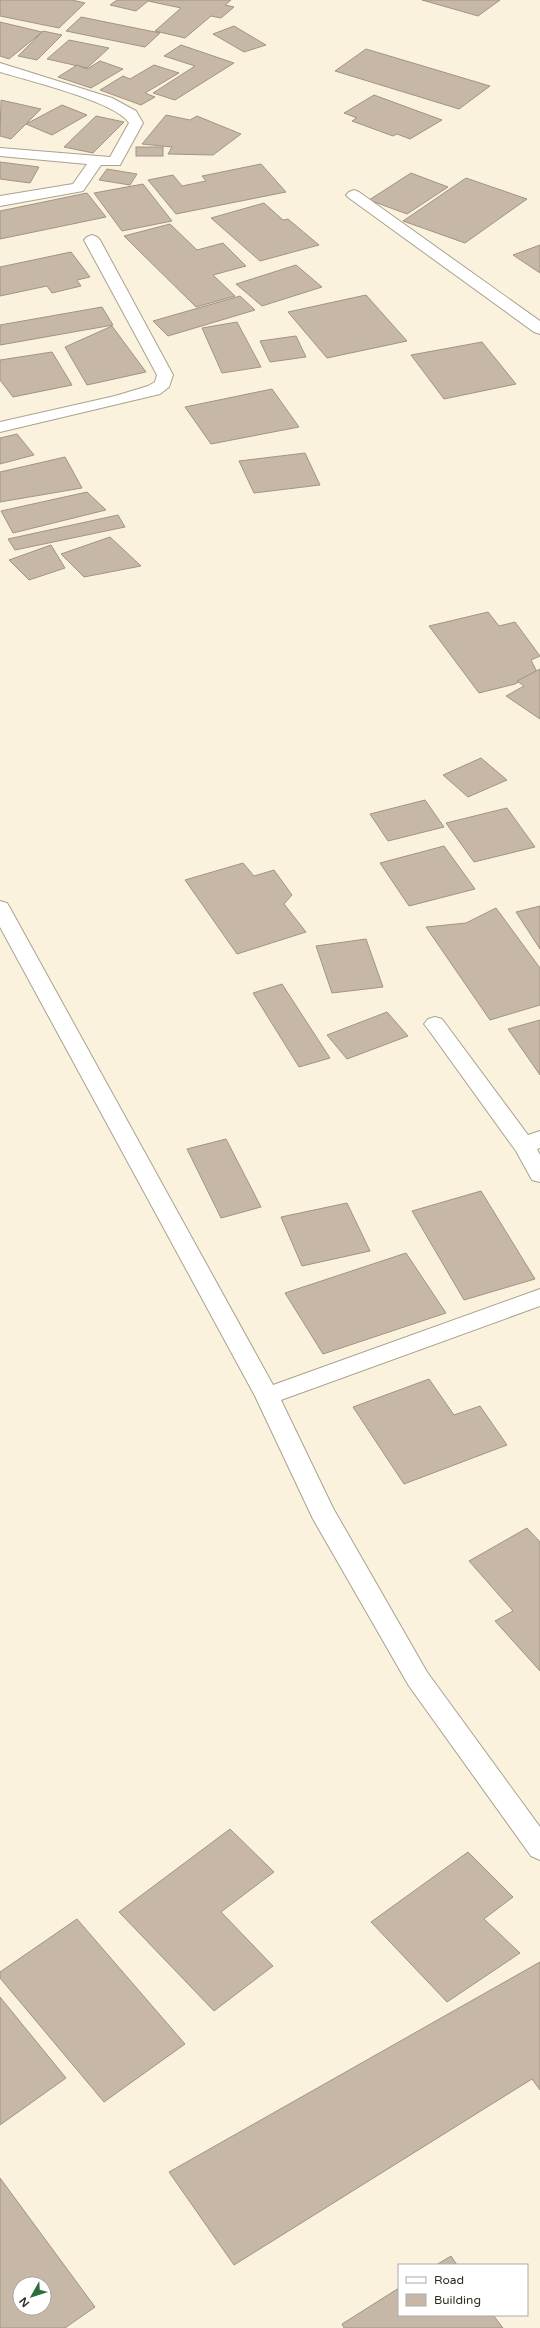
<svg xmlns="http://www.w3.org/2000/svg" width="540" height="2328" font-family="'Varela Round',sans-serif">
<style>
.building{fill:#c6b7a6;stroke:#a29483;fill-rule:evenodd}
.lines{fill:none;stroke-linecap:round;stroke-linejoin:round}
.minor-casing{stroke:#aaa28e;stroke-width:2}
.minor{fill:#fff;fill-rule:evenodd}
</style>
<rect width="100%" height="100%" fill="#faf2dd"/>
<!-- building -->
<g class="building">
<polygon points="0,0 72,0 85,3 59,28 0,16"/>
<polygon points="117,0 231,0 225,5 234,7 221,18 211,16 185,38 155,31 181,8 148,1 136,11 110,5"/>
<polygon points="422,0 500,0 478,16"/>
<polygon points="81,17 160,33 145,47 66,31"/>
<polygon points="0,22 42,32 9,59 0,56"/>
<polygon points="234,26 266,45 244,52 213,34"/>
<polygon points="43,31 62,35 37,60 18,56"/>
<polygon points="69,40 109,48 87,68 47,59"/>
<polygon points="181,45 234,63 175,100 153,93 195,66 164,56"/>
<polygon points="366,49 490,86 459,109 335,71"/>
<polygon points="100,61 123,69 91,88 58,77 77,65 87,69"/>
<polygon points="154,65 179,73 145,93 155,97 141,105 100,90 123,76 130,79"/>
<polygon points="374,95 442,120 410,139 397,134 393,136 352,121 357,118 344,113"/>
<polygon points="1,100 41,109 11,139 0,136"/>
<polygon points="62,105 87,115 52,135 26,124"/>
<polygon points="166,115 190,120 197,116 241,134 213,155 168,154 172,147 142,144"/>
<polygon points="96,116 124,122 93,153 64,147"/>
<rect x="136" y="147" width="27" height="9"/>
<polygon points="0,162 39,167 30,183 0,179"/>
<polygon points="261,164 286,192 176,214 148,180 173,175 182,186 206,181 202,176"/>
<polygon points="107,169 137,174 130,185 99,180"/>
<polygon points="411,173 448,187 407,214 369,200"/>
<polygon points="466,178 527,199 465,243 403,221"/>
<polygon points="143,184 172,221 122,231 94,193"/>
<polygon points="87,193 106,217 0,239 0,211"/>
<polygon points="264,203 283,220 288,219 319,245 260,261 211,218"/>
<polygon points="170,224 197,250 223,243 246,266 213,275 235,296 196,307 124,236"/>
<polygon points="540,245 540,273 513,255"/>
<polygon points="71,252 90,277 77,280 81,286 52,293 47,286 0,296 0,267"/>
<polygon points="296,265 322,287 262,306 236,284"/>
<polygon points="366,295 407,341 327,358 288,312"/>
<polygon points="240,296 255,310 168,336 153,321"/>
<polygon points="102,307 113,325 0,345 0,325"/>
<polygon points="237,322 261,367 222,373 202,328"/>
<polygon points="112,326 146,372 87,385 65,347"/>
<polygon points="296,336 306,357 270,362 260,341"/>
<polygon points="482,342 516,384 444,399 411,355"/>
<polygon points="52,352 72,385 13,397 0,380 0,360"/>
<polygon points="272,389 299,427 211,444 185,407"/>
<polygon points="17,434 34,455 0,464 0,438"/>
<polygon points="305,453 320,485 254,493 239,461"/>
<polygon points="65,457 82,488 0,502 0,472"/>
<polygon points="87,492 106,510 13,533 1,511"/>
<polygon points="118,515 125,527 15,550 8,539"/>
<polygon points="110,537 141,566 84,577 61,554"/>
<polygon points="51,545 65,568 29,580 9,560"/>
<polygon points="488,612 499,626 515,622 540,656 531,660 537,672 515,684 479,693 429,626"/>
<polygon points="540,669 540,719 506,696 524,686 517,681"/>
<polygon points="481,758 507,780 468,797 443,775"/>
<polygon points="425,800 444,827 388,841 370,814"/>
<polygon points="507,808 535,847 474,862 446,823"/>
<polygon points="444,846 475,889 409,906 380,863"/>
<polygon points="243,863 254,876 274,870 292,895 284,904 306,932 237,954 185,880"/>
<polygon points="540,906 540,949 516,912"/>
<polygon points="496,908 540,968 540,1005 490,1020 426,927 466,923"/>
<polygon points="366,939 383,987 332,993 316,946"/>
<polygon points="282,984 330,1058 299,1067 253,993"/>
<polygon points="387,1012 408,1036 347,1059 327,1035"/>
<polygon points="540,1020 540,1075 508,1029"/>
<polygon points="226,1139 261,1207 221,1218 187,1149"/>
<polygon points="481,1191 535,1279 464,1300 412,1211"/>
<polygon points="347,1203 370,1251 302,1266 281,1217"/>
<polygon points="406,1253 446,1313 323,1354 285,1293"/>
<polygon points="429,1379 454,1415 480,1406 507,1445 404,1484 353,1407"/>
<polygon points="527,1528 540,1542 540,1671 495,1621 513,1611 469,1561"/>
<polygon points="230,1829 274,1872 221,1912 273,1966 214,2011 119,1912"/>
<polygon points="468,1852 513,1897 484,1919 520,1953 447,2002 371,1922"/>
<polygon points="77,1919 185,2044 104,2102 0,1978 0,1972"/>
<polygon points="540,1962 540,2090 532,2079 234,2265 169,2172"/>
<polygon points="0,1997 66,2078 0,2125"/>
<path d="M0,2178L95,2307L65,2328H0ZM20,2284H44V2308H20Z"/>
<polygon points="451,2256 457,2265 436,2265"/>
<polygon points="399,2288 399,2315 493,2315 503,2328 344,2328 342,2324"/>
</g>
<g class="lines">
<defs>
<g id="minor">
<path d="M0,63L112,98L136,111L143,123L120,165H101L83,191L0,206V196L73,184L87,164L0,156V148L110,157L129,123C117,102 26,80 0,72Z"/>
<polygon points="354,190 359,192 540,321 540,334 534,332 349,198 346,195 349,192"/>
<polygon points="92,235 97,237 100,240 173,375 169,387 160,394 0,432 0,422 115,396 148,386 155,382 157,375 84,240 87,237"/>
<polygon points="0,901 7,903 10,908 273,1385 540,1289 540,1306 281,1400 333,1508 427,1672 540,1827 540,1860 531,1856 409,1686 313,1519 255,1396 0,927"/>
<polygon points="435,1017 442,1019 528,1135 540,1131 540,1148 537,1149 540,1155 540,1182 532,1180 516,1151 428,1029 424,1024 428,1019"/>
</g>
</defs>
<!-- minor casing -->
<use href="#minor" class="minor-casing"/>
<!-- minor -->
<use href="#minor" class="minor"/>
</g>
<!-- legend -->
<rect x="398" y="2264" width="130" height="52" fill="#ffffff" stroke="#acaba7"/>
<rect x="406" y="2277" width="20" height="6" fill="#ffffff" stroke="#acaba7"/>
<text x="434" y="2284" font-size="12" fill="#2f2c24">Road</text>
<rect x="406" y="2294" width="20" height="12" fill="#c6b7a6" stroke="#acaba7"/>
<text x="434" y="2304" font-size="12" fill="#2f2c24">Building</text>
<!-- north arrow -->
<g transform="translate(32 2296) rotate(231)"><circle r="19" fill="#ffffff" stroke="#acaba7"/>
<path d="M0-3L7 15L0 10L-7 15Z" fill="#296f3b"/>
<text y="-6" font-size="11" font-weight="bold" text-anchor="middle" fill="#2f2c24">N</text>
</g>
</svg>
